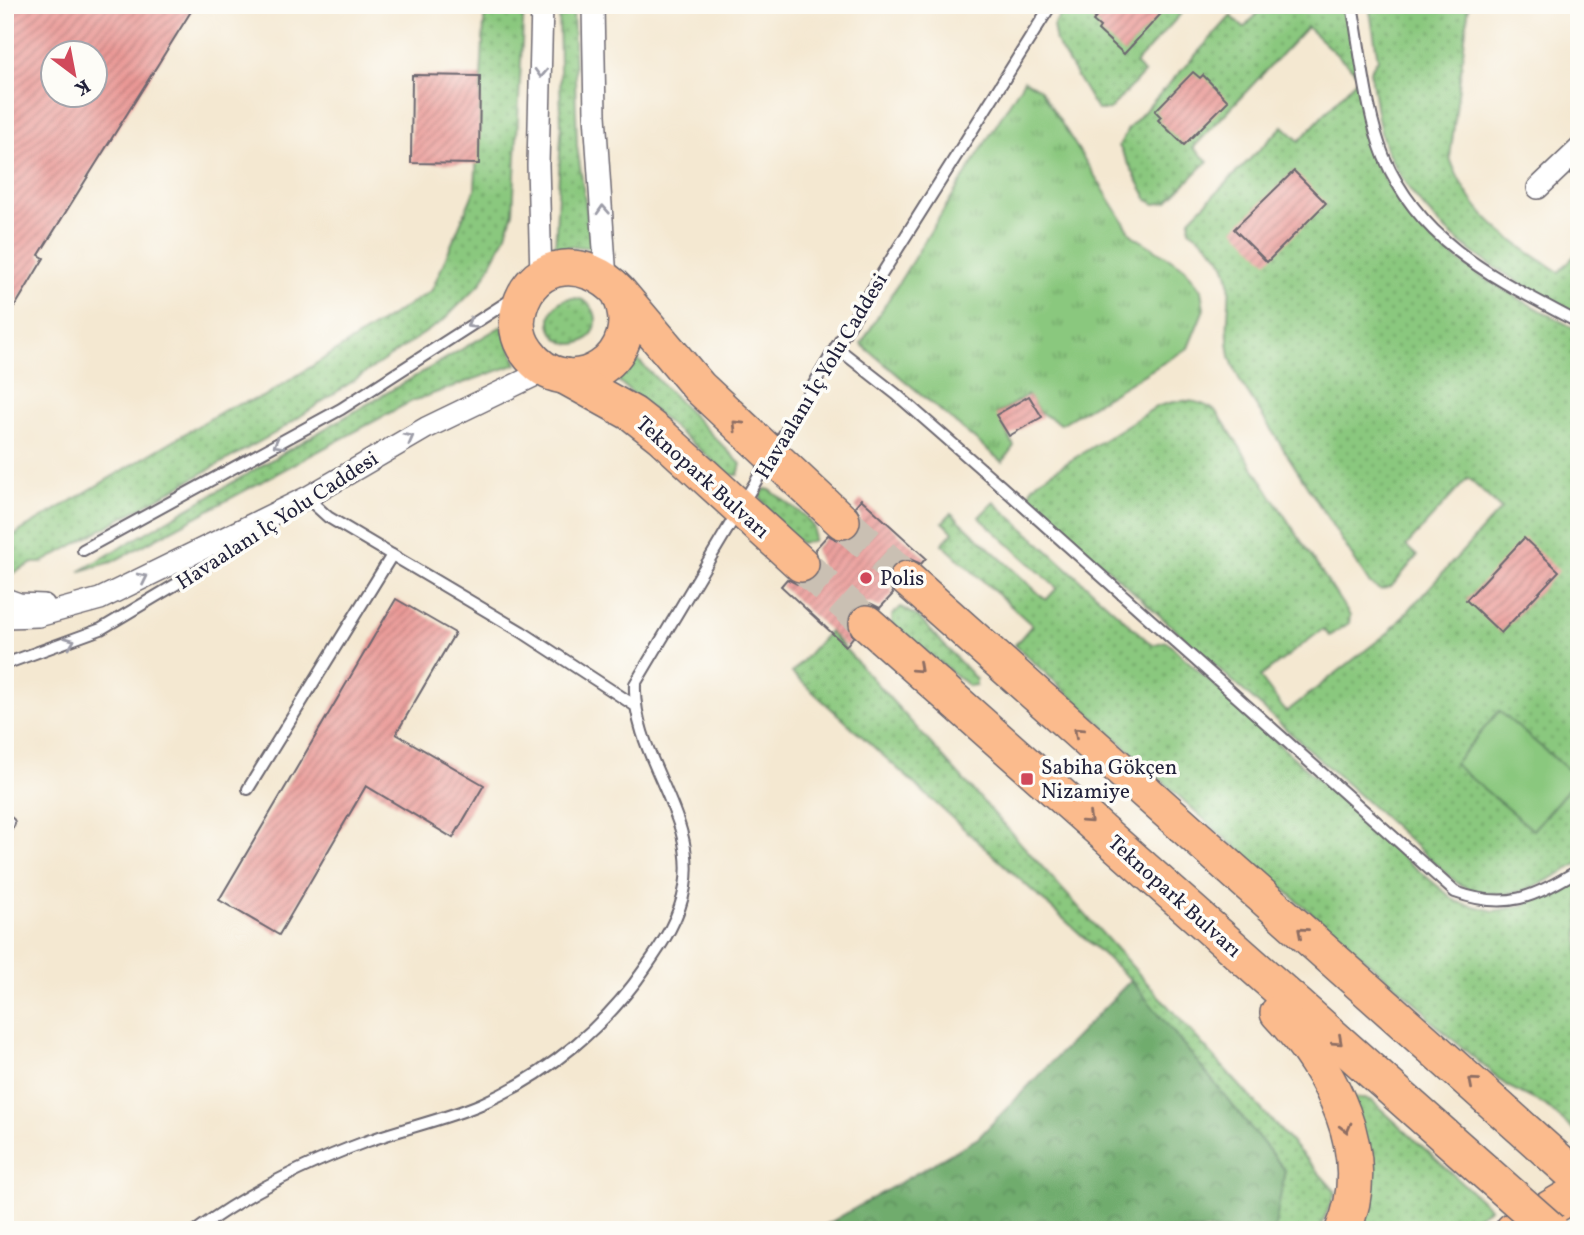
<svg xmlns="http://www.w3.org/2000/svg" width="1584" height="1235" font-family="Vollkorn,serif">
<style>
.grass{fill:url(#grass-dots);stroke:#56755c;stroke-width:2}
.forest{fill:url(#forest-crowns);stroke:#486754;stroke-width:2}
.park{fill:url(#park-tufts);stroke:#56755c;stroke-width:2}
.pitch{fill:#8ac87e;stroke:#56755c;stroke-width:2}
.building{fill:url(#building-hatch);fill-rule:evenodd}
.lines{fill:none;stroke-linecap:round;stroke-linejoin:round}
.trunk-tunnel{stroke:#cac0b3;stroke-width:35;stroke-dasharray:35 18;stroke-linecap:butt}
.service-casing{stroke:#6c6770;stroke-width:14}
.minor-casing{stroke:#6c6770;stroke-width:24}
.trunk-casing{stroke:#6c6770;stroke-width:38}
.service{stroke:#fff;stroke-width:10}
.minor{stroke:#fff;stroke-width:21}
.trunk{stroke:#fbbb8d;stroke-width:35}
.trunk-bridge-casing{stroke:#6c6770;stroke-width:38;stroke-linecap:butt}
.trunk-bridge{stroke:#fbbb8d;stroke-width:35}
.oneway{stroke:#9c9ca7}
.oneway2{stroke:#8e6e64}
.poi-dot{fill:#d1495b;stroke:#fdfcf7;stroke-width:2.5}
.labels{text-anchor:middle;stroke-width:7;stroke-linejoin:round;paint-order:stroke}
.street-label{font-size:21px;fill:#22223b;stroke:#fdfcf7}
.poi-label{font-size:21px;fill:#22223b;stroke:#fdfcf7;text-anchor:start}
</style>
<defs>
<pattern id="grass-dots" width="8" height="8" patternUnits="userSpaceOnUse" patternTransform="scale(1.75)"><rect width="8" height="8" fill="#8ac87e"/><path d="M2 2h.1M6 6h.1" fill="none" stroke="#70a268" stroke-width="1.8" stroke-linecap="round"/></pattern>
<pattern id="forest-crowns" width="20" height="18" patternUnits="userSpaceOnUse" patternTransform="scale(1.75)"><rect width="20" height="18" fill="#6fac6d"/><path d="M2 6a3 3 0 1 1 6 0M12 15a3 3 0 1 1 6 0" fill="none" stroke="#5b8c5b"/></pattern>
<pattern id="park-tufts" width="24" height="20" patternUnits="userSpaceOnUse" patternTransform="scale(1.75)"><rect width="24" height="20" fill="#8ac87e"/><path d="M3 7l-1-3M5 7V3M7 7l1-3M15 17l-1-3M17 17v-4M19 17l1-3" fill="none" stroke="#70a268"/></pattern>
<pattern id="building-hatch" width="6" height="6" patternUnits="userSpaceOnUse" patternTransform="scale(1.75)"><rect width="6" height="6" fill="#ea9895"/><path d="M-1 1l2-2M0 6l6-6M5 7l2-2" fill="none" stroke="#bd7c7b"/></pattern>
</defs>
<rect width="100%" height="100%" fill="#fdfcf7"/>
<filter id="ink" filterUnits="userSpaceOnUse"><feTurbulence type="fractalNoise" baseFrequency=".0143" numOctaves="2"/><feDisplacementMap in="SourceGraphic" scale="14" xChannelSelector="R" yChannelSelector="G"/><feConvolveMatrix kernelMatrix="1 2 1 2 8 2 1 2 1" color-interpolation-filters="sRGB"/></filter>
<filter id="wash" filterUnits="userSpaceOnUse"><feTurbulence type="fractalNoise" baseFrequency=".00686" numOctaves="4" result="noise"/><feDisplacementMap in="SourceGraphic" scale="28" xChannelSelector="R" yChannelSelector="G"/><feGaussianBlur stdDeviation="1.57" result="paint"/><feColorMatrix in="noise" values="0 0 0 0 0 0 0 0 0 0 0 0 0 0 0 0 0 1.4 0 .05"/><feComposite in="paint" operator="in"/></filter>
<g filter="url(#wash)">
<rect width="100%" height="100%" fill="#f4e8d1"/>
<!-- grass -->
<g class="grass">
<polygon points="485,5 524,5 513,212 505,237 481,283 444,320 277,432 41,563 33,563 5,577 5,540 230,407 263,397 432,290 475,189"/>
<polygon points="559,5 573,5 577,146 592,248 572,246 555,250 561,134"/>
<polygon points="1067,5 1189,5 1135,64 1144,73 1109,110 1097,110 1056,42 1053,26"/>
<path d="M1265,5H1345C1353,42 1361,79 1368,116C1371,130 1371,149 1377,163C1413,249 1502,289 1579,331V863C1536,887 1505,908 1457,883L1029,498L1031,489L1038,481L1156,407C1179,399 1196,397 1217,412L1350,616L1349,623L1330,636L1323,629L1260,677L1286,712L1389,632L1501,509L1468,478L1406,546L1417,556L1392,586L1380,590L1370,584L1240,381C1237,373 1232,364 1230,356C1219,298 1253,271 1189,230L1190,219L1283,126L1299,141L1360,76L1307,27L1193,148L1208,161L1167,202L1155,204L1148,200L1119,146L1128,129L1231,16L1244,28Z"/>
<path d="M1369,5H1469L1450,158C1470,215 1510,241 1559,272L1579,251V316C1502,273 1430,238 1389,155C1377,131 1376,98 1370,71L1378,59Z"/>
<circle cx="573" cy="321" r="23"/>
<polygon points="502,326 517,364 410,402 112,562 80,571"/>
<polygon points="635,357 741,464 738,475 730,475 617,380"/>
<path d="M765,489L770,490L805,516L814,528L813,541L800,543C786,529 769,515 760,496Z"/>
<polygon points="994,502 1152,645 1166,641 1406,860 1457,902 1494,911 1522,906 1579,877 1579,1135 1545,1105 1507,1086 1429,1019 1425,1011 1219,833 1015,645 1032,625 942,544 953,532 943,522 951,513 1046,600 1057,588 979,517"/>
<polygon points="901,607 918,617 976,679 976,685 969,686 892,625 892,615"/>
<polygon points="829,631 1336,1192 1319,1230 1270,1230 1275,1226 1131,980 792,673"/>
<polygon points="1350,1097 1371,1100 1490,1208 1454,1230 1358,1230"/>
</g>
<!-- forest -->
<polygon class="forest" points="1131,980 1285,1170 1275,1227 1270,1230 817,1230 978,1138"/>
<!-- park -->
<polygon class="park" points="1024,80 1040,89 1132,235 1185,268 1201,290 1204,309 1188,348 1061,424 1039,412 1027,395 997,414 1014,446 1002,462 861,344"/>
<!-- pitch -->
<polygon class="pitch" points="1499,711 1578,778 1533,830 1454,764"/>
<g id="blocks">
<!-- building -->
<g class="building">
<path d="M5,5H195L39,255L44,258L5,323ZM52,52H94V94H52Z"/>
<polygon points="1107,5 1169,5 1124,54 1098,30 1100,27 1093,21"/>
<polygon points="1193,72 1200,78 1203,75 1228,101 1184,145 1158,120 1161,117 1155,111"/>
<polygon points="412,75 480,76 479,164 411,163"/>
<polygon points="1294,171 1326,203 1267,262 1234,229"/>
<polygon points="1029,396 1042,417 1009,436 996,415"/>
<polygon points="861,499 926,558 921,564 910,559 892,565 887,576 893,594 880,608 870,603 852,609 847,620 853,637 846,646 781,586 787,579 797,584 815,578 821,568 815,549 828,535 837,540 847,540 857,534 861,516 855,506"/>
<polygon points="1524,538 1559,571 1501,633 1466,600"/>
<polygon points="396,599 455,633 396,734 484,785 453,838 366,786 279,935 219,900"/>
</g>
</g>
</g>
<g filter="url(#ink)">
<use href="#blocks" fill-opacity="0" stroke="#6c6770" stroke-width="2"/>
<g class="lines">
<!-- trunk-tunnel -->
<g class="trunk-tunnel">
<polyline points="842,521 907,579"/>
<polyline points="801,564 867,623"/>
</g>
<defs>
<g id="service">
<path d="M1352,5C1361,53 1366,113 1384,157C1422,246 1499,280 1579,323"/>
<path d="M836,347L896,394L1001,486L1455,892C1508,911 1533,897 1579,870"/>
<polyline points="307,498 328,517 522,632 634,705"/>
<polyline points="83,550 341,409 512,299"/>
<polyline points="5,664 101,629 200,570 259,531"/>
<polyline points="248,789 392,555"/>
<polyline points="5,821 9,823 5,828"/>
<path d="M197,1230C248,1192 306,1164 365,1142C403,1128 444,1120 481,1104C547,1075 606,1026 646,967C663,943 680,917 685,887C698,815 632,756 635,684L836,347L1051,5"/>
</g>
<g id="minor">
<polyline points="593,5 595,115 606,279"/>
<polyline points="1538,188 1579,149"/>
<polyline points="541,276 538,165 542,5"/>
<polyline points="5,599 19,604 44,605"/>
<polyline points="5,617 38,616 100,599 308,497 426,428 546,370"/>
</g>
<g id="trunk">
<path d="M618,291C652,356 568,410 527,352C517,339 515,322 520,306C535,258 587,258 618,291L699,387L842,521"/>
<polyline points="564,376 633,414 661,436 801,564"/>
<polyline points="907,579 1579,1179"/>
<polyline points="867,623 1483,1170"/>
<path d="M1278,1013C1330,1068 1377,1153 1343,1230"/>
<polyline points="1513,1230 1579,1191"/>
</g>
</defs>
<!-- service casing -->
<use href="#service" class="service-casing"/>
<!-- minor casing -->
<use href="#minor" class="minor-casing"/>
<!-- trunk casing -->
<use href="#trunk" class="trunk-casing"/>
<!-- service -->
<use href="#service" class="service"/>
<!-- minor -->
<use href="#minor" class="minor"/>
<!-- trunk -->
<use href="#trunk" class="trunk"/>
<defs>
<polyline id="trunk-bridge" points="1483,1170 1551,1230"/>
</defs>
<!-- trunk-bridge casing -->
<use href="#trunk-bridge" class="trunk-bridge-casing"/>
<!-- trunk-bridge -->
<use href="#trunk-bridge" class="trunk-bridge"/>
</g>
<!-- one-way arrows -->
<defs><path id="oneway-chevron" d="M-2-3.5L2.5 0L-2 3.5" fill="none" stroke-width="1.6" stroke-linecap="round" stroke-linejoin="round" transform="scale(1.75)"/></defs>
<g class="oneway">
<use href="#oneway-chevron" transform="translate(541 73) rotate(92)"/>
<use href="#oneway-chevron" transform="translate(603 210) rotate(-93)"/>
<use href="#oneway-chevron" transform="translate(471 324) rotate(148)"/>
<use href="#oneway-chevron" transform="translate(409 438) rotate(-29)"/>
<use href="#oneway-chevron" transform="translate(278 444) rotate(151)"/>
<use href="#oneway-chevron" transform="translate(143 578) rotate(-26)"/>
<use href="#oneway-chevron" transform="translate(70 642) rotate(-22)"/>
</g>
<g class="oneway2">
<use href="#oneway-chevron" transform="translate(737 425) rotate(-135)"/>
<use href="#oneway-chevron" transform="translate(918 668) rotate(42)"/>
<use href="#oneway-chevron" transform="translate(1078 732) rotate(-138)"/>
<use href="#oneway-chevron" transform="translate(1088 819) rotate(42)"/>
<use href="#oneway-chevron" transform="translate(1302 932) rotate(-139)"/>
<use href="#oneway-chevron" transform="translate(1338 1041) rotate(42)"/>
<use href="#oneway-chevron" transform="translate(1473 1082) rotate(-139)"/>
<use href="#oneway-chevron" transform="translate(1346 1128) rotate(75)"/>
</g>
</g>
<!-- markers -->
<g class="poi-dot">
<circle cx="866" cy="578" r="7"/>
<rect x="1020" y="772" width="14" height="14" rx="3.5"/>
</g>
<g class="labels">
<!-- street labels -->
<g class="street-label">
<text transform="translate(821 376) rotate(-59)" y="7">Havaalanı İç Yolu Caddesi</text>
<text transform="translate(703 477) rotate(42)" y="7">Teknopark Bulvarı</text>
<text transform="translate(277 520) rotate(-33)" y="7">Havaalanı İç Yolu Caddesi</text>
<text transform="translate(1175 896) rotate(42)" y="7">Teknopark Bulvarı</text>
</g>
<!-- poi labels -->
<g class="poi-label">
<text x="880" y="585">Polis</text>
<text x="1041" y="774">Sabiha Gökçen<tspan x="1041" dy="24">Nizamiye</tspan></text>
</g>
</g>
<!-- margin -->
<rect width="1584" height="1235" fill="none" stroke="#fdfcf7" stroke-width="28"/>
<!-- north arrow -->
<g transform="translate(74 74) rotate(148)"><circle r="33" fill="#fdfcf7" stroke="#a5a5ac" stroke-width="2"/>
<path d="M0-5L12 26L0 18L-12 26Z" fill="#d1495b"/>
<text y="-10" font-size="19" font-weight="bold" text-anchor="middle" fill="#22223b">K</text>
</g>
</svg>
